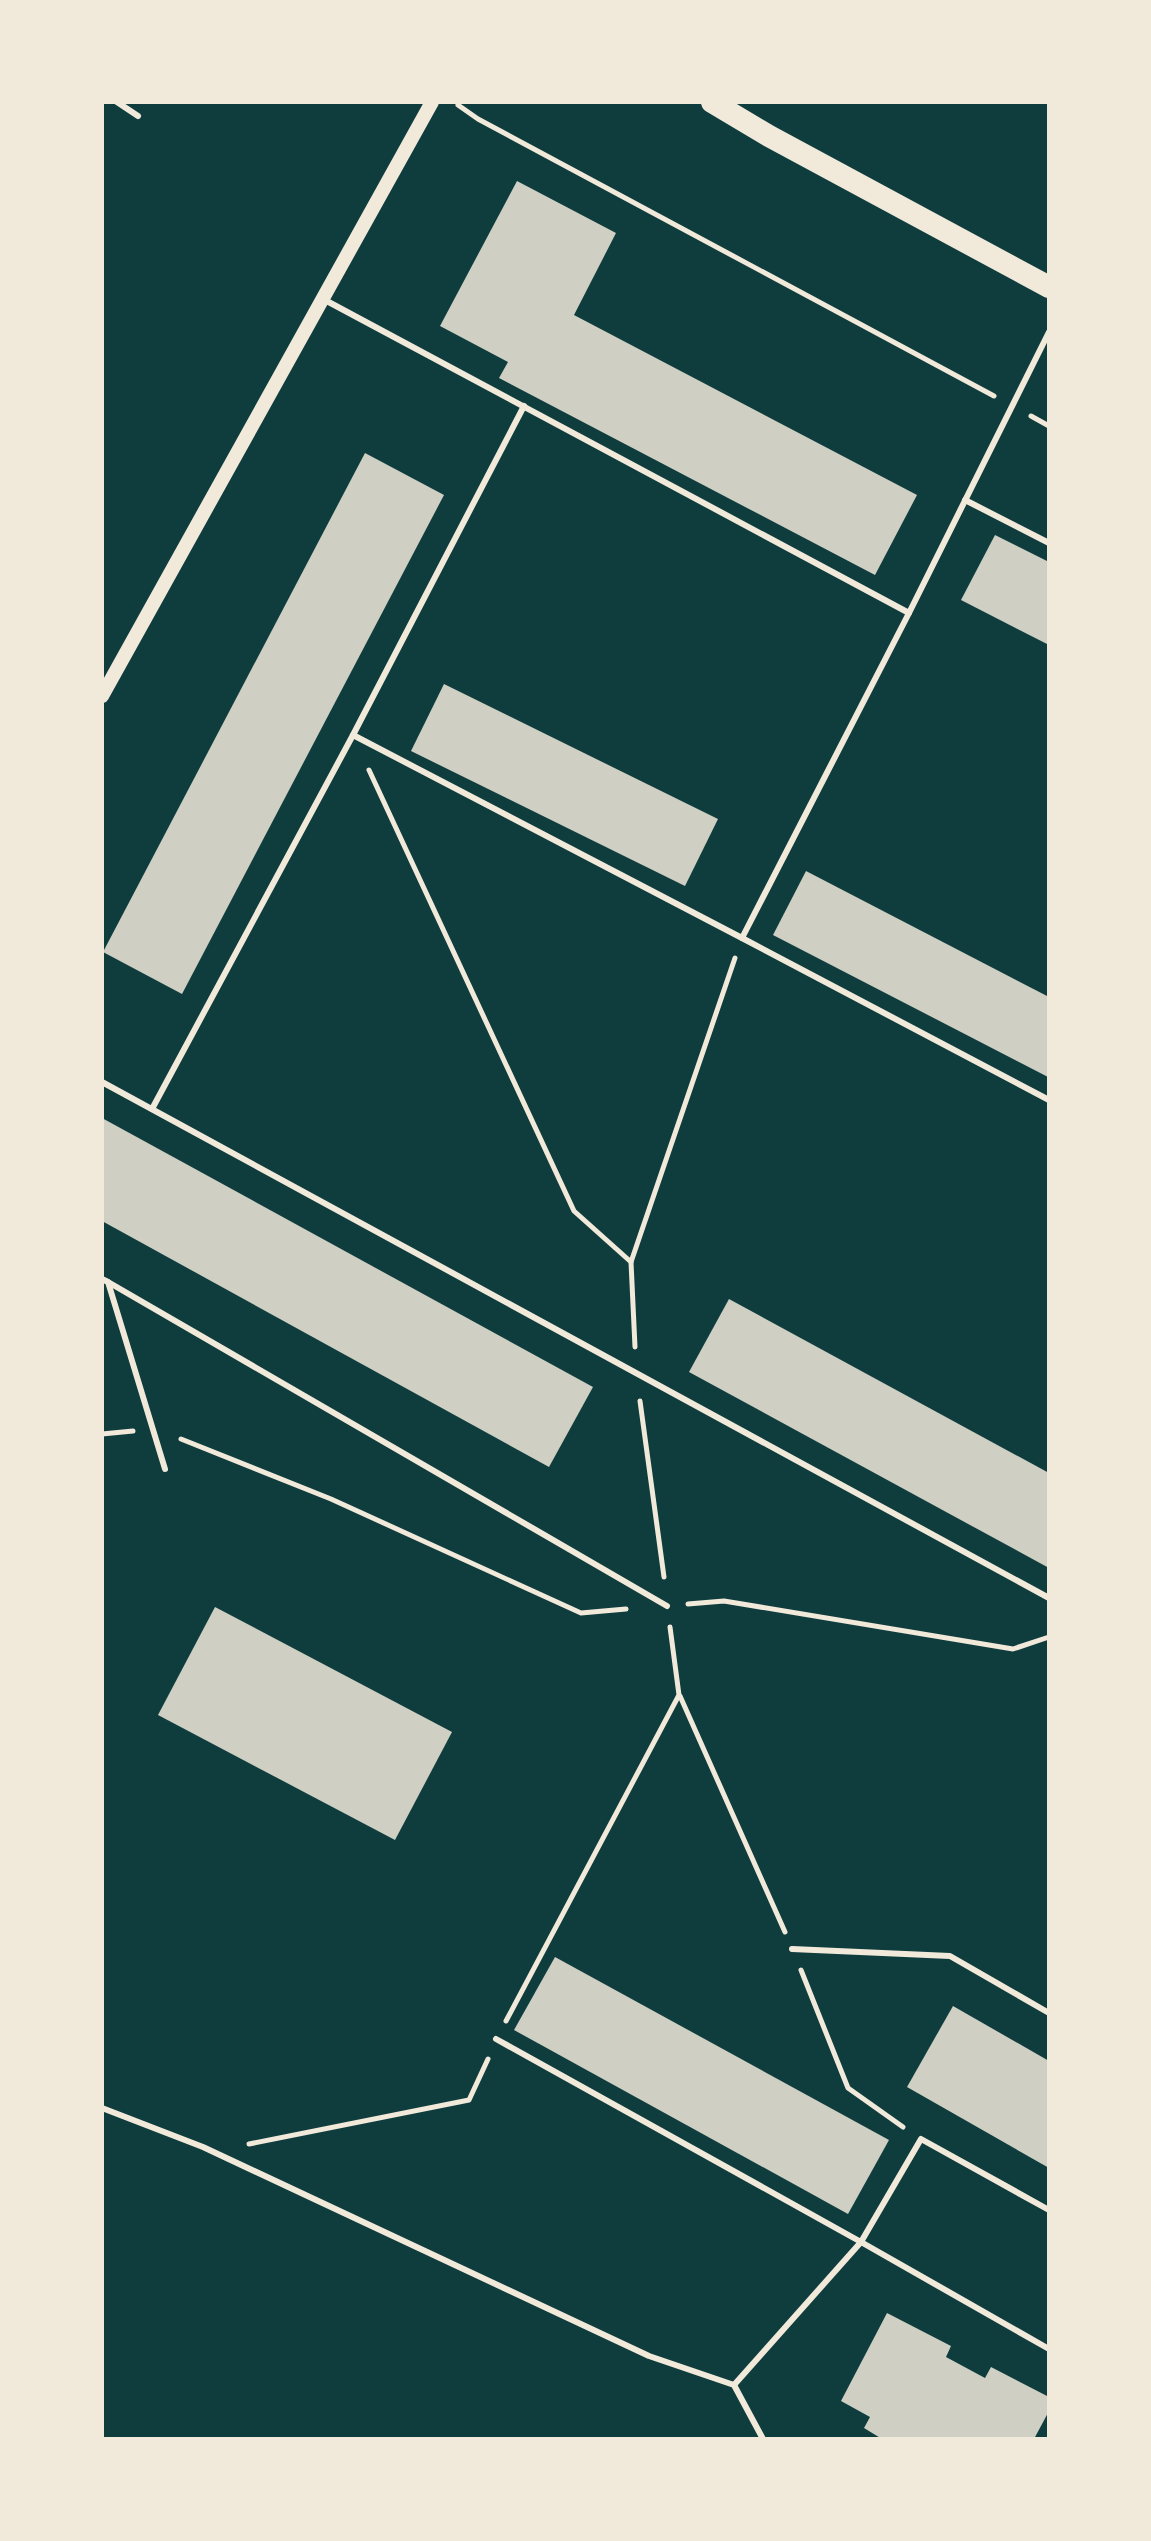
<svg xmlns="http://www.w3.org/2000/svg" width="1151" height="2541" font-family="Roboto,sans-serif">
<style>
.building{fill:#cfcfc3}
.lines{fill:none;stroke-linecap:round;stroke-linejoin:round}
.path{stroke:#f1e9da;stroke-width:5}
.service{stroke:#f1e9da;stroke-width:6}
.tertiary{stroke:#f1e9da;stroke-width:14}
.trunk{stroke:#f1e9da;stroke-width:22}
</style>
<rect width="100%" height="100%" fill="#0f3d3e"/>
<!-- building -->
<g class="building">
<polygon points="517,181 616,233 574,315 917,495 875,575 499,378 508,362 440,326"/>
<polygon points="365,453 444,495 182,994 103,952"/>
<polygon points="995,535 1049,562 1049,645 961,600"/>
<polygon points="444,684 718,819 685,886 411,751"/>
<polygon points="806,871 1049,997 1048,1077 773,935"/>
<polygon points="102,1118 593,1387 549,1467 102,1221"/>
<polygon points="729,1299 1049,1473 1049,1568 689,1372"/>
<polygon points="215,1607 452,1732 395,1840 158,1715"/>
<polygon points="555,1957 889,2140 848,2214 514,2030"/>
<polygon points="953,2006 1049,2061 1049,2168 907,2087"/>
<polygon points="887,2313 951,2346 946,2357 985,2378 991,2367 1049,2397 1049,2411 1034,2439 882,2439 864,2428 870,2417 841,2401"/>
</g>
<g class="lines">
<!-- path -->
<g class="path">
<polyline points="458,105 478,119 994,396"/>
<polyline points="1031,416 1049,426"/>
<polyline points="369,770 574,1211 631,1262"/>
<polyline points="635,1347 631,1262 735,958"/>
<polyline points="640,1401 664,1577"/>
<polyline points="102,1434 133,1431"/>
<polyline points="181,1439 331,1499 581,1613 626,1609"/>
<polyline points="688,1604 724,1601 1013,1649 1049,1637"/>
<polyline points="680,1696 785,1932"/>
<polyline points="801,1970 848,2088 903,2127"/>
<polyline points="506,2021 679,1695 670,1627"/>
<polyline points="249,2144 469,2100 488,2059"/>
</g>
<!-- service -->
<g class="service">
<polyline points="117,102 138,116"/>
<polyline points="323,299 909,613 1049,332"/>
<polyline points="524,406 353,735 742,938 909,613"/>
<polyline points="965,500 1049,543"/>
<polyline points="742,938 1049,1100"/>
<polyline points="102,1082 1049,1598"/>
<polyline points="152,1109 353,735"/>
<polyline points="102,1279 108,1282 165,1469"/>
<polyline points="108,1282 667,1606"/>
<polyline points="792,1949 950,1956 1049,2013"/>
<polyline points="496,2039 861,2242 921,2139 1049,2210"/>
<polyline points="102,2108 203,2147 649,2356 734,2385 763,2439"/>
<polyline points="734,2385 861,2242 1049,2349"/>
</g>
<!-- tertiary -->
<polyline class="tertiary" points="102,696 432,102"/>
<!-- trunk -->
<polyline class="trunk" points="712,102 769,136 1049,287"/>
</g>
<!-- border -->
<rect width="1151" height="2541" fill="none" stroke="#f1e9da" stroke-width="208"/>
</svg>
